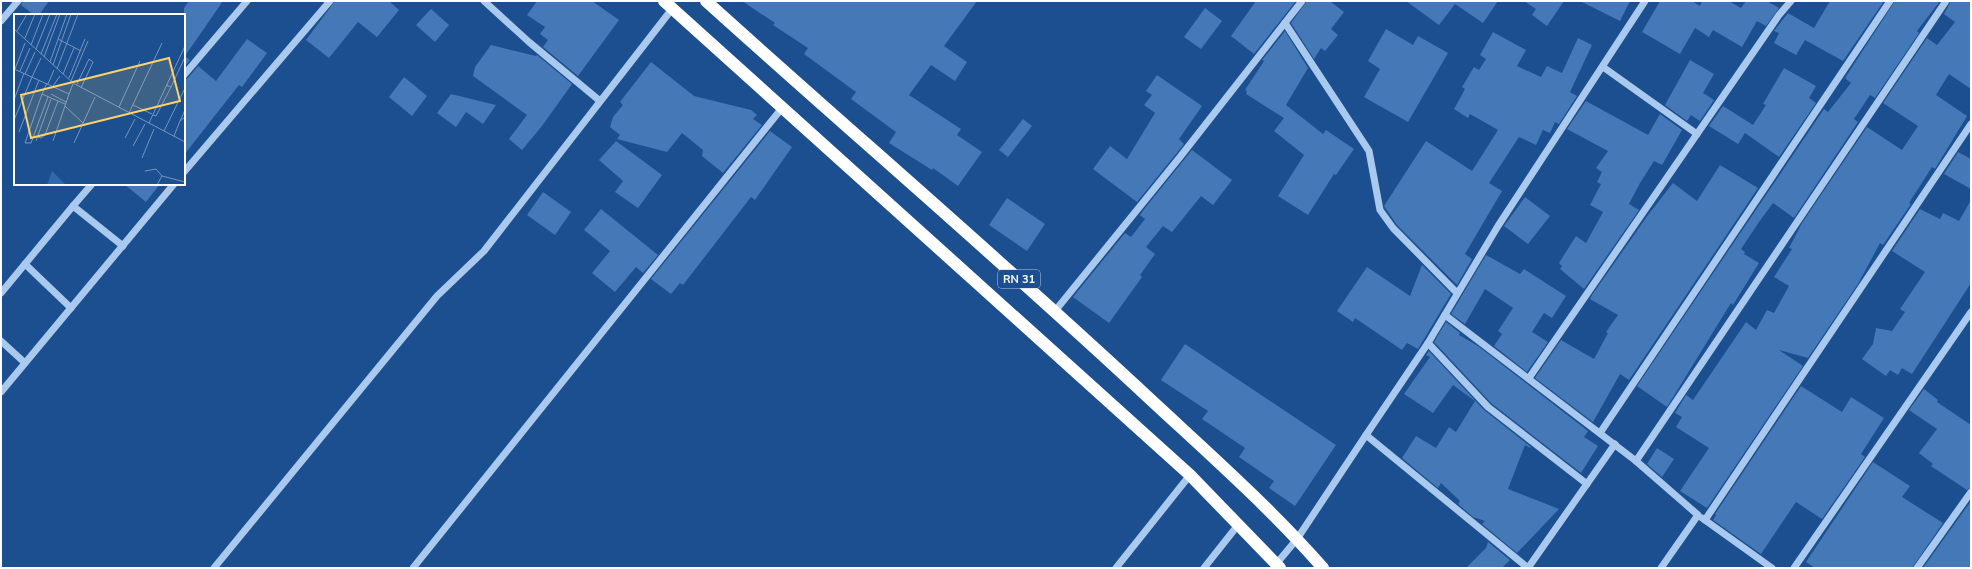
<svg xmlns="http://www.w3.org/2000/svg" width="1972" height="569" font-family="Mulish,sans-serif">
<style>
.building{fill:#4478b7}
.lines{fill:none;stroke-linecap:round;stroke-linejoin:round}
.minor{stroke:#a9c9ee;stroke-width:7}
.highway{stroke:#fff;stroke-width:12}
.labels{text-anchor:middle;stroke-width:3.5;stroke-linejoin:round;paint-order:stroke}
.shield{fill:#1b4f8f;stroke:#bbcadd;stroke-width:1}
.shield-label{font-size:11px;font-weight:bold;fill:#fff}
.inset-road{fill:none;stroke:#7695bc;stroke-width:1}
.view{fill:#ffd166;fill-opacity:0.15;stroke:#ffd166;stroke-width:2}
.inset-edge{fill:none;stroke:#fff;stroke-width:2}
</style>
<rect width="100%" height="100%" fill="#1b4f8f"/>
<!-- building -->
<g class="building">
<polygon points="23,1 49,1 39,15 34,15 21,5"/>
<polygon points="189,1 223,1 185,56 190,60 184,67 184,8"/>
<polygon points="335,1 389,1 399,10 377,37 358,22 329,58 306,40"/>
<polygon points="537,1 592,1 619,20 578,76 543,47 548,40 540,34 545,27 527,15"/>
<polygon points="742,1 977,1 944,46 967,62 955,81 931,65 909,95 961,129 957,135 982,152 958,186 933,168 932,170 889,143 896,132 851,99 856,92 804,54 808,48 773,25 775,23"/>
<polygon points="1256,1 1296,1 1254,54 1231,36"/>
<polygon points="1307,1 1330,1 1344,12 1331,29 1338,35 1325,51 1321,48 1314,59 1291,23"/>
<polygon points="1406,1 1498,1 1483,23 1455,4 1439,25"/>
<polygon points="1524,1 1564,1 1547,26 1532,15 1536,9"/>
<polygon points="1580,1 1630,1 1620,21"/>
<polygon points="1660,1 1692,1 1700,6 1702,1 1729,1 1741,8 1746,1 1767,1 1779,8 1766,26 1757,21 1742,47 1713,30 1709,37 1695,28 1680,54 1642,32"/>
<polygon points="1830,1 1884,1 1843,61 1805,40 1796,55 1774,43 1779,33 1774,31 1788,13 1814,28"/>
<polygon points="1895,1 1940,1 1917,31 1919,33 1875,98 1870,95 1854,119 1858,122 1794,218 1773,203 1759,222 1741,249 1745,252 1744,254 1759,263 1733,305 1731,303 1667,407 1637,386 1824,109 1828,112 1851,83 1845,78"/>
<polygon points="1951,1 1971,1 1971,89 1949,74 1936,95 1967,116 1935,169 1932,167 1909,203 1911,204 1883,245 1880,243 1858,284 1808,358 1779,350 1803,366 1707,508 1680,491 1709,448 1676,427 1682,417 1675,413 1686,395 1693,400 1746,322 1756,330 1767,310 1774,313 1789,286 1774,277 1792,249 1789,248 1802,223 1867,127 1902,150 1918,126 1883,103 1927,38 1937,45 1955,22 1944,14"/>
<polygon points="1205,8 1222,21 1201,49 1184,37"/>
<polygon points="431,9 449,25 435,42 416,25"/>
<polygon points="1386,29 1413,45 1418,36 1448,53 1408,122 1364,97 1380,69 1368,61"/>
<polygon points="1285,31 1308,68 1286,105 1323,134 1326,130 1354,149 1336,175 1334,174 1308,215 1278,196 1304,155 1274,131 1284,118 1246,94 1247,91 1245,90 1264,61 1262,60"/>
<polygon points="1493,32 1526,50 1517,66 1541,77 1547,66 1562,73 1578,38 1592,45 1570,92 1577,96 1559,124 1555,122 1550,133 1543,130 1536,145 1519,137 1489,183 1502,191 1465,254 1472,259 1457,285 1397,225 1384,206 1426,141 1472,171 1498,130 1470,114 1468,118 1454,109 1465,89 1462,87 1474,67 1479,70 1486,59 1480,55"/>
<polygon points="247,39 267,53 242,87 239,85 184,155 184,80 188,78 198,66 216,81"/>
<polygon points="491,45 536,56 537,55 572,84 542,126 522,150 509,139 527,115 473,76 475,67"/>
<polygon points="1690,60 1714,74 1703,93 1714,100 1700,121 1691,115 1687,121 1665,105"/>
<polygon points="651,62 694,96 751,110 757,115 753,119 762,125 723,173 702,156 703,150 682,133 667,152 617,139 620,135 610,127 613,117 623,105 620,102"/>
<polygon points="1784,68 1816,86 1809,98 1816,103 1779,157 1745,133 1738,144 1709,126 1723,106 1753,125 1766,105 1763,104"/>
<polygon points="1157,75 1202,106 1179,139 1184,144 1137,202 1093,169 1110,146 1127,159 1155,113 1144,105 1152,95 1146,91"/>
<polygon points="404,77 427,96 412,116 389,97"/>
<polygon points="451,94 496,105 483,124 466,112 456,127 437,113"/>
<polygon points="1586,101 1648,135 1660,114 1682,130 1662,165 1654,161 1640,183 1629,204 1639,210 1584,289 1560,269 1562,266 1559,263 1576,236 1586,243 1603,212 1590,205 1601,184 1597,182 1602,172 1596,168 1608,151 1567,129"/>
<polygon points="1023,119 1032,126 1008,157 999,150"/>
<polygon points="770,131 792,147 755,200 751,197 683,285 680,283 671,294 651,279"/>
<polygon points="616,141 662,175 638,208 615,192 623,181 599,160"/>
<polygon points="1192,150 1232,180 1213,205 1201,196 1172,232 1163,226 1146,247 1155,254 1140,275 1142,277 1109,323 1073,297 1125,233 1131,237 1145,219 1140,215 1145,208"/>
<polygon points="1958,152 1971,159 1971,189 1944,174"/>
<polygon points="1720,165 1758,188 1629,380 1620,374 1593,422 1535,378 1561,340 1594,359 1608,333 1606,332 1618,315 1590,299 1592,295 1648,215 1673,183 1697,201"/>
<polygon points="124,184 160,184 146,202"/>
<polygon points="543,192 571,212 555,235 527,215"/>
<polygon points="1525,197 1550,216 1528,244 1504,226"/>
<polygon points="1007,198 1045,224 1027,251 989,225"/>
<polygon points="1971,200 1971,283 1912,374 1902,368 1898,375 1890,370 1886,376 1862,359 1873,344 1876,328 1892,331 1905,312 1900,309 1925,272 1892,251 1920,209 1940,219 1943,213 1959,221"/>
<polygon points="601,209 658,255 643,273 636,267 615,292 592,273 610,251 584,230"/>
<polygon points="1486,255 1520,274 1524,269 1566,296 1552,318 1544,313 1532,332 1548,342 1527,372 1494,346 1502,334 1498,331 1513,308 1485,289 1465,324 1451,314"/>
<polygon points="1422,265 1451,294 1418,349 1407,343 1402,350 1355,318 1353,322 1337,311 1367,267 1410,296"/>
<polygon points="1446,322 1460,333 1459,335 1478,346 1588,431 1584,437 1598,446 1581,473 1491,403 1434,342"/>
<polygon points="1185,344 1336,445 1295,506 1269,488 1274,481 1239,457 1245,448 1202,419 1208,411 1161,380"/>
<polygon points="1429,351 1484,410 1531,447 1530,448 1525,445 1508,489 1559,509 1517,553 1482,524 1485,521 1473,517 1458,504 1460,501 1441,483 1438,488 1402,458 1416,436 1436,448 1449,427 1456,432 1475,401 1453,385 1433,413 1404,394 1430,357 1426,355"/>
<polygon points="1801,386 1842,412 1851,397 1884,418 1861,454 1865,457 1822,519 1796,502 1761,554 1713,520 1716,515 1715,514"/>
<polygon points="1924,389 1938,400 1937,402 1971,425 1971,487 1967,490 1931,466 1933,464 1919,453 1937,429 1909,410"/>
<polygon points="1657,448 1674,459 1662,477 1647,464"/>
<polygon points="1873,462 1910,486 1902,497 1943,523 1912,568 1815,568 1806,562"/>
<polygon points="1971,501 1971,568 1923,568"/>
<polygon points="1488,542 1510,560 1502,568 1466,568 1486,548"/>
</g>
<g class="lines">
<!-- minor -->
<g class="minor">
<polyline points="484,1 529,42 600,101"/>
<polyline points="1,21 18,1"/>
<polyline points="1285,23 1369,151 1380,210 1393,228 1457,293"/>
<polyline points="1603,67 1697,134"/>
<polyline points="184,75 247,1"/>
<polyline points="184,172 330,1"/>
<polyline points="73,206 92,184"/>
<polyline points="25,264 71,308"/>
<polyline points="1,293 73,206 123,246"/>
<polyline points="1055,311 1180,157 1302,1"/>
<polyline points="1445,315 1636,461 1698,515 1661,568"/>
<polyline points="1,341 25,363"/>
<polyline points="1428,343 1488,407 1587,484"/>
<polyline points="1529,378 1779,15 1791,1"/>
<polyline points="1,392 174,184"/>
<polyline points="1600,433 1890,1"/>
<polyline points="1366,435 1428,343 1498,226 1645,1"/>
<polyline points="1636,461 1946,1"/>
<polyline points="1702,518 1772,568"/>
<polyline points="1705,520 1971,124"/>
<polyline points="1277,563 1297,539 1366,435 1528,568"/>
<polyline points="214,568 437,296 484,251 672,9"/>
<polyline points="413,568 782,108"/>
<polyline points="1116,568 1190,475"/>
<polyline points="1204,568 1238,525"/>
<polyline points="1528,568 1615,444"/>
<polyline points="1794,568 1971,312"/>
<polyline points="1917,568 1971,492"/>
</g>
<!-- highway -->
<g class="highway">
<polyline points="664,1 1190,475 1280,568"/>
<path d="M706,1C849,130 995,255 1136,386C1199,445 1266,503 1323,568"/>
</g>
</g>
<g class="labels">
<!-- shield labels -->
<rect class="shield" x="998" y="270" width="42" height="18" rx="3"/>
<g class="shield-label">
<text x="1019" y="283">RN 31</text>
</g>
</g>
<!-- overview -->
<g transform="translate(14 14)">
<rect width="171" height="171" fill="#1b4f8f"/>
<path d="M38,157L52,171H33Z" fill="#2e69ad"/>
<path class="inset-road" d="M0,15L59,69L171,128M3,17L13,0M11,24L21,0M44,25L67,37M17,31L29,0M22,35L36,0M27,40L43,0M30,43L46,0M36,48L53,0M39,51L57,0M0,55L55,80L59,70M1,55L11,29M43,55L64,0M6,57L16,34M11,60L21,38M49,60L60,34M18,63L27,44M55,64L71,25M57,67L74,27M33,69L28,80L51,90M34,70L40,56M63,70L75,45L79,48L67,74M152,71L157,73L171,43M39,72L46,62M28,80L11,129H17L34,83M37,80L52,88M0,86L10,59M119,91L138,100M51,92L69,109M105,93L126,47M115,99L148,29M139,101L142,102L157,73M0,106L18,63M166,107L171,96M135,109L171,32M150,117L171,74M5,118L25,66M160,122L166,107L171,103M24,123L27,124L31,121L44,87M111,124L121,105M22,127L37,85M39,127L55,80M60,129L81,83M119,132L131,110M128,144L140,115M131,157L142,155L148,162M143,171L148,162L171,168"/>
<path class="view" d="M155,44L166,87L17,124L7,81Z"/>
<rect width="171" height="171" class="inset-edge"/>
</g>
<!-- border -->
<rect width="1972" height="569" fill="none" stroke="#ffffff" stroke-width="4"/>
</svg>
